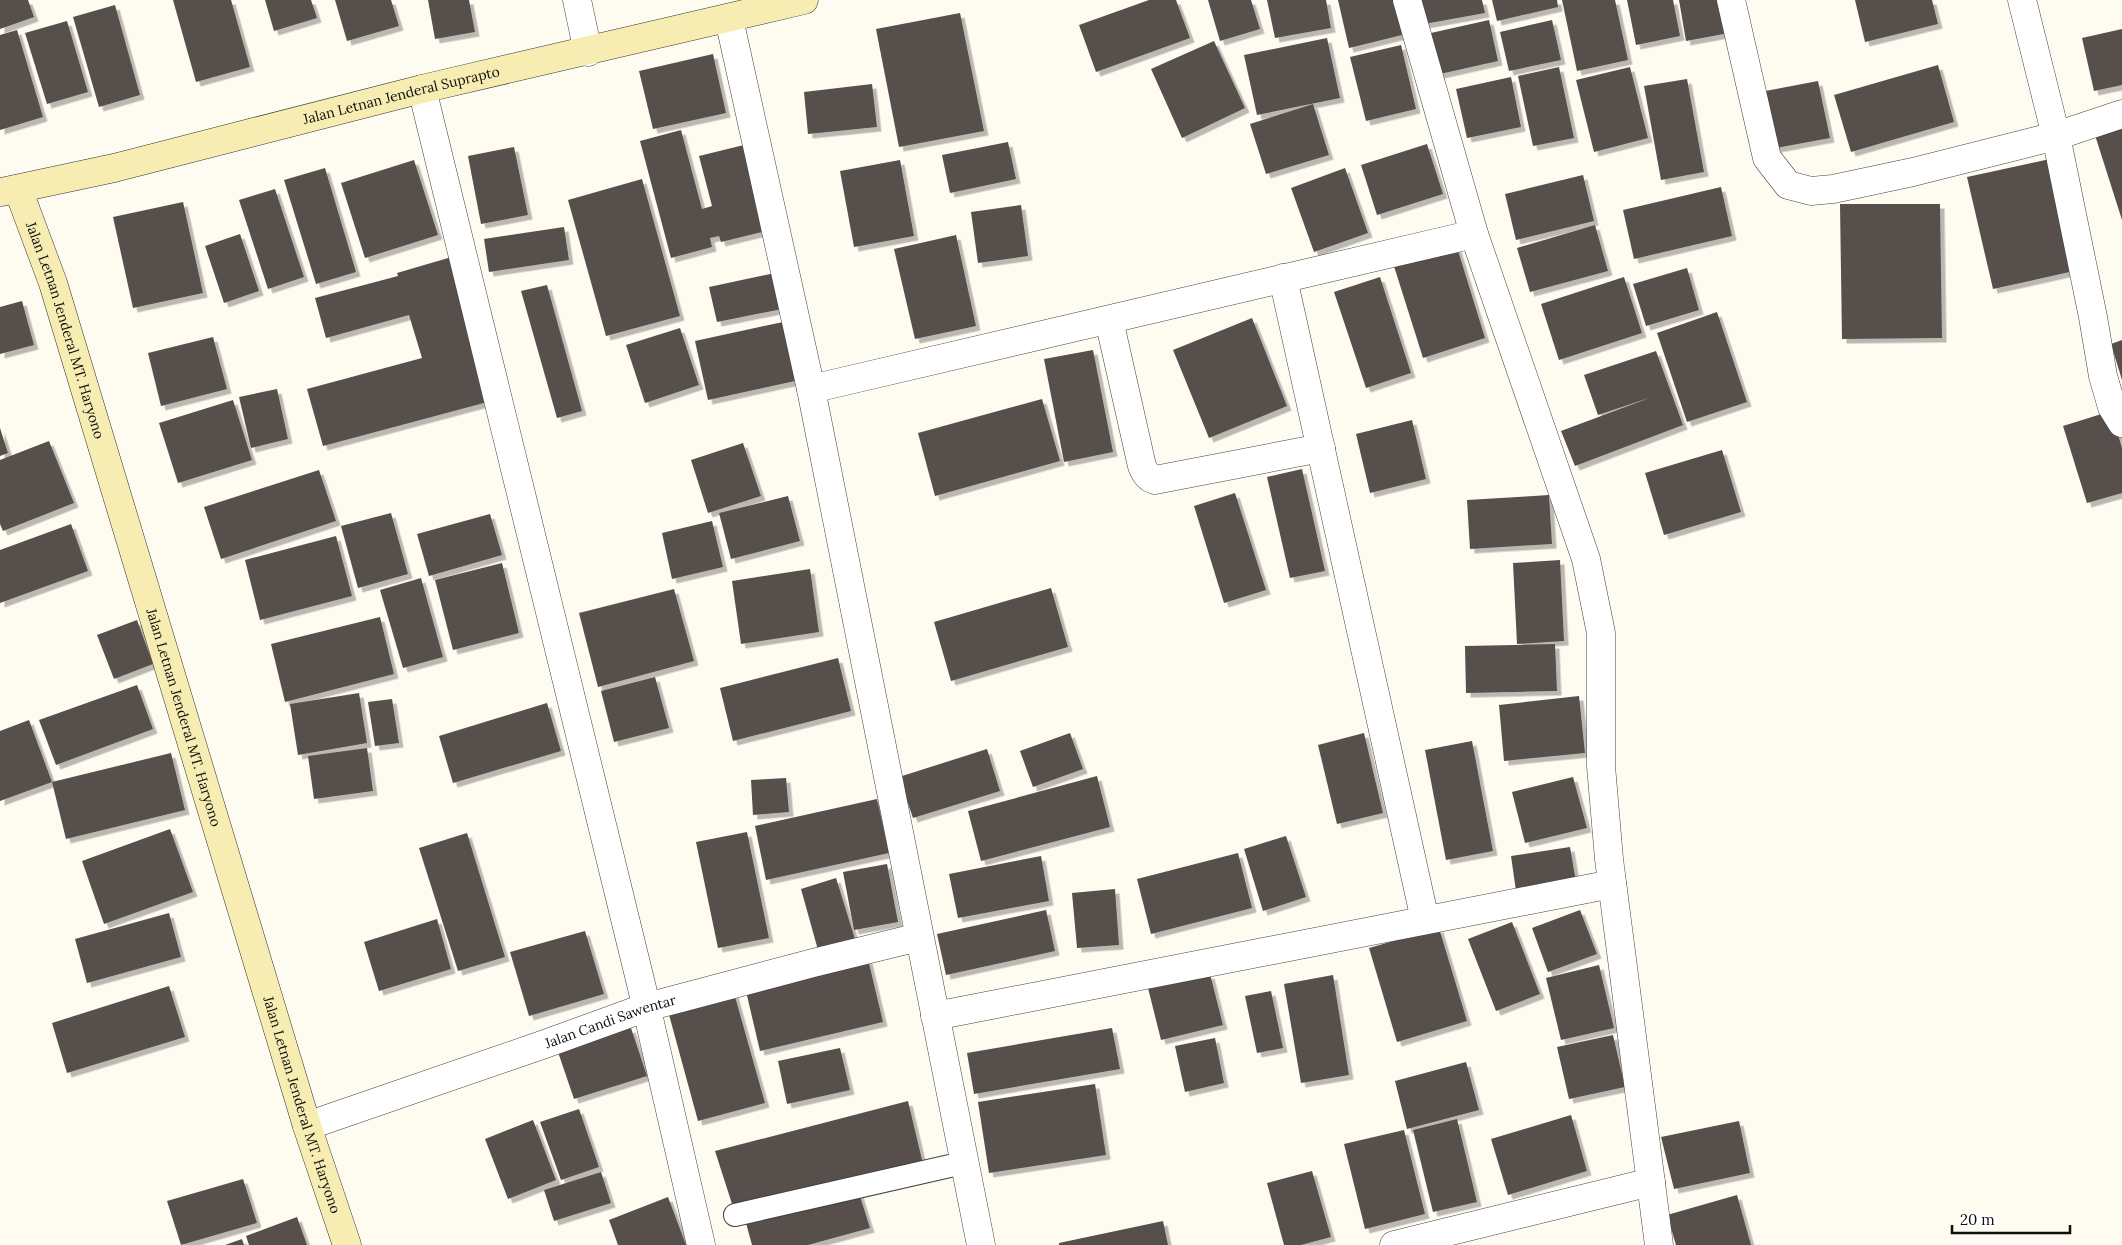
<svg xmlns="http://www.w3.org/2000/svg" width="2122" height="1245" font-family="Lora,serif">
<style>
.building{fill:#564f4b;filter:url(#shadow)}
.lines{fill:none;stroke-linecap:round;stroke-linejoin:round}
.lane-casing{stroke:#414141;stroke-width:24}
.street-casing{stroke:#414141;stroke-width:29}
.secondary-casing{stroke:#303030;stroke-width:29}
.lane{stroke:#fff;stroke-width:22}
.street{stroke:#fff;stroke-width:28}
.secondary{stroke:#f7edb2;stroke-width:28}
.labels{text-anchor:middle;stroke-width:5;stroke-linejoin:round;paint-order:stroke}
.street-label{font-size:14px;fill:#0e0e0e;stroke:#fff}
</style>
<defs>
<filter id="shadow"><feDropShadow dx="4.5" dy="4.5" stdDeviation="0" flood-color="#0004"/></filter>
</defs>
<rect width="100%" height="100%" fill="#fefbf1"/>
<!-- building -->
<g class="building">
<polygon points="0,0 28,0 34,17 0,29"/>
<polygon points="173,0 231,0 250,67 196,82"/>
<polygon points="265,0 311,0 317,18 274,31"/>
<polygon points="335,0 391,0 399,26 347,41"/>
<polygon points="428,0 469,0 475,32 435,39"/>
<polygon points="1149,0 1176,0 1190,38 1096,72 1079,25"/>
<polygon points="1208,0 1251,0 1260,29 1220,41"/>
<polygon points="1267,0 1326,0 1331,28 1275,38"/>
<polygon points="1338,0 1394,0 1402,35 1349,48"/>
<polygon points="1419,0 1482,0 1485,13 1424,24"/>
<polygon points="1492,0 1557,0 1558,7 1497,21"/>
<polygon points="1562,0 1615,0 1628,60 1577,71"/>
<polygon points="1627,0 1673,0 1680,36 1636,45"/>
<polygon points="1679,0 1723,0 1729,33 1686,41"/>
<polygon points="1855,0 1932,0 1938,24 1865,42"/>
<polygon points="115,5 140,95 99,107 73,17"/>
<polygon points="960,13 984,131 899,147 876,29"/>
<polygon points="1489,20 1498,61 1431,76 1422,35"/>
<polygon points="1552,20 1561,60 1509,71 1500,32"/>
<polygon points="67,21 88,92 47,104 25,33"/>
<polygon points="2122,29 2122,85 2094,91 2082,38"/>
<polygon points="17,30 43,117 0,130 0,35"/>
<polygon points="1327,38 1340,98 1257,115 1244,55"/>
<polygon points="1214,41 1245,108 1182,138 1151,69"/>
<polygon points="1401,45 1416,109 1366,121 1350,57"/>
<polygon points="713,54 726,113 653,129 639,71"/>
<polygon points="1938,65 1954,122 1851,152 1834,95"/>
<polygon points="1559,67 1574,138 1533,146 1518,76"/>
<polygon points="1630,67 1648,138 1594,152 1576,80"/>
<polygon points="1511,77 1521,127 1467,138 1456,89"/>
<polygon points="1687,79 1704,172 1661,180 1644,86"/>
<polygon points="1818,81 1830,138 1771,149 1760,92"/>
<polygon points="872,84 877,127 808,134 804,92"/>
<polygon points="1313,104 1329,155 1266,174 1250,124"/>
<polygon points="2122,123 2122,220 2094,132"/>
<polygon points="681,130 702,209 712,206 699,156 748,144 770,230 721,242 719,236 710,238 712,247 671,258 640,141"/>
<polygon points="1008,142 1016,179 950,193 942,155"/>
<polygon points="1427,144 1443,194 1377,215 1361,165"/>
<polygon points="514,147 528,215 481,224 468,156"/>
<polygon points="2050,159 2074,271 1993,289 1967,177"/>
<polygon points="414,160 438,235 365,258 341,183"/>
<polygon points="900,160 914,236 854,247 840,171"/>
<polygon points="325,168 356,272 316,284 284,180"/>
<polygon points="1345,168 1368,233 1314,252 1291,188"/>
<polygon points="1583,175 1594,221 1516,240 1505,194"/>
<polygon points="642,179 680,316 606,336 568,200"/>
<polygon points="1721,187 1732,236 1634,259 1623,210"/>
<polygon points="275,189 304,277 268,289 239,200"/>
<polygon points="183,202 203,293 133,308 113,217"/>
<polygon points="1840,204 1940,204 1942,338 1842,339"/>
<polygon points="1021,205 1028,256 978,263 971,212"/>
<polygon points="1595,225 1608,271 1530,292 1517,248"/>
<polygon points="564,227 569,260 489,272 484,239"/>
<polygon points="240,234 259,291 224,303 205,246"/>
<polygon points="956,235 976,326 915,339 894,249"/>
<polygon points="1456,244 1485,338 1423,358 1393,263"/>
<polygon points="455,256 495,400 323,446 307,389 422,358 409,315 326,338 315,298 398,276 397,273"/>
<polygon points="1687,268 1699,310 1646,326 1633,284"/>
<polygon points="775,273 782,309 717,322 709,287"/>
<polygon points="1380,277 1411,373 1366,388 1334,292"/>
<polygon points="1624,277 1642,333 1559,360 1541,304"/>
<polygon points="547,285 582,411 557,418 521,291"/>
<polygon points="22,301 34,345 0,354 0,307"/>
<polygon points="1717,312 1747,402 1687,422 1657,333"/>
<polygon points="1252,318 1287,406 1209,438 1173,350"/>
<polygon points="783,322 795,381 708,400 695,341"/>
<polygon points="680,328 699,385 645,403 626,345"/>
<polygon points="213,337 227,389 161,406 148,353"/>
<polygon points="2122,340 2122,380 2111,344"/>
<polygon points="1093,350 1113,452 1064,462 1044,359"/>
<polygon points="1656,351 1683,425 1575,466 1561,431 1652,397 1598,415 1584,375"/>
<polygon points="277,389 288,439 251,448 239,397"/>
<polygon points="1042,399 1060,461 935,496 918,433"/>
<polygon points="233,400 252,460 178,483 159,423"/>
<polygon points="2111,411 2122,448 2122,493 2087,503 2063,426"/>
<polygon points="1412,420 1426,479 1370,493 1356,434"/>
<polygon points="0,428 8,453 0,456"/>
<polygon points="49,441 74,503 3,531 0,524 0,460"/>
<polygon points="743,443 761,496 708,513 691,460"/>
<polygon points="1722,450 1741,512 1664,535 1645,473"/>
<polygon points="1302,469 1325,571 1290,578 1267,477"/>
<polygon points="319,470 336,521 221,559 204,507"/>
<polygon points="1235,493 1266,590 1224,603 1194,506"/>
<polygon points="1549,495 1552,544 1470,549 1467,500"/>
<polygon points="788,496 800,541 731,559 719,513"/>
<polygon points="391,513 408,574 358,588 341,526"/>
<polygon points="490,514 502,555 429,576 417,534"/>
<polygon points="712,521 723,567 672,579 662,533"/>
<polygon points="71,524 88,571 0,603 0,550"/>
<polygon points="336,536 352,596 260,620 245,560"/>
<polygon points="1560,560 1564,641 1517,644 1513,563"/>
<polygon points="502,563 519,633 453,650 435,580"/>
<polygon points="810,569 819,632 741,644 732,581"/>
<polygon points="421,578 443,657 403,668 380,590"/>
<polygon points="1051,588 1068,647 951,681 934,622"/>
<polygon points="674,589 694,661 598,687 579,613"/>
<polygon points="380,617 394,674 285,702 271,644"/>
<polygon points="137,620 153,664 114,679 97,635"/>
<polygon points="1555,644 1557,691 1466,693 1465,646"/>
<polygon points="838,658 851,711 733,741 720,688"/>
<polygon points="655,677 669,728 614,742 601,691"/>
<polygon points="137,685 153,729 56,765 39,720"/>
<polygon points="359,693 367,743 298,755 290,704"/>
<polygon points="1579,696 1585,753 1504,761 1499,705"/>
<polygon points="392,699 399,743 375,746 368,702"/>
<polygon points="547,703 561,751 453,783 439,736"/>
<polygon points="29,720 52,782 0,801 0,731"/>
<polygon points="1070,733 1083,769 1033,787 1020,751"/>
<polygon points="1364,733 1383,813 1337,824 1318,745"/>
<polygon points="1472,741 1493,851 1446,860 1425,750"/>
<polygon points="367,748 373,791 314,799 308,756"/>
<polygon points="987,749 1000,791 913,818 899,777"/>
<polygon points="171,753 185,810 66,839 52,782"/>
<polygon points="1097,776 1110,827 981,861 968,811"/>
<polygon points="1573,777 1587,828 1525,843 1512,792"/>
<polygon points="786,778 789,812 753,815 751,780"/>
<polygon points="877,799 889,853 766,880 755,826"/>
<polygon points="170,829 193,892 104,924 82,861"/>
<polygon points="747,832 769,938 718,948 696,842"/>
<polygon points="467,833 505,957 458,971 419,848"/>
<polygon points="1286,836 1306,897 1263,911 1244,849"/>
<polygon points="1570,847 1576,882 1516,891 1511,856"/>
<polygon points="1238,853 1252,908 1151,934 1137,879"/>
<polygon points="1041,856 1049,901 958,918 949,874"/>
<polygon points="887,864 898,922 854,930 843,872"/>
<polygon points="836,878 855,939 818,950 801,889"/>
<polygon points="1115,889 1119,945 1077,948 1072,893"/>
<polygon points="1046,910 1055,951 946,975 937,934"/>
<polygon points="1580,910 1597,954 1548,972 1532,928"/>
<polygon points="169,913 181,957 87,983 75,939"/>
<polygon points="437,919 451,969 379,991 364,942"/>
<polygon points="1512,922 1540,994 1496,1011 1468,939"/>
<polygon points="1439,928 1467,1021 1397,1042 1369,948"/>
<polygon points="585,931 604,994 529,1016 510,952"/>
<polygon points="868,959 883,1022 760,1051 745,987"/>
<polygon points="1599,965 1614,1028 1561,1040 1546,978"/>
<polygon points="1210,974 1223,1025 1161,1040 1148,988"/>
<polygon points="1333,975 1349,1075 1301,1083 1284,984"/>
<polygon points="169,986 185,1037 67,1073 52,1023"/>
<polygon points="1271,991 1283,1048 1257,1053 1245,996"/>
<polygon points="734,993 765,1103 698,1121 668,1011"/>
<polygon points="631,1028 647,1076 574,1099 558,1052"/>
<polygon points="1112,1028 1120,1069 974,1094 967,1053"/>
<polygon points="1613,1035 1625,1087 1569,1099 1557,1047"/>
<polygon points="1215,1038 1224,1083 1185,1092 1175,1046"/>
<polygon points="840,1048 850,1090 787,1104 778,1061"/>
<polygon points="1466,1062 1479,1110 1407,1129 1395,1081"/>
<polygon points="1095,1084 1106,1155 989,1173 978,1102"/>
<polygon points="908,1101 923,1164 733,1207 715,1151"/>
<polygon points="579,1109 599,1167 561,1180 540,1122"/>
<polygon points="1571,1115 1587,1171 1508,1195 1491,1139"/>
<polygon points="1457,1119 1477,1202 1433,1212 1413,1130"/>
<polygon points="533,1120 556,1180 508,1199 485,1139"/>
<polygon points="1739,1121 1750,1173 1674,1189 1661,1137"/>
<polygon points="1404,1130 1425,1214 1365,1229 1344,1144"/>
<polygon points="1312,1171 1331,1237 1301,1245 1284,1245 1267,1183"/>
<polygon points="601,1172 611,1203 554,1221 544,1190"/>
<polygon points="243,1179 257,1223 181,1245 167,1201"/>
<polygon points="859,1193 870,1228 808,1245 752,1245 746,1223"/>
<polygon points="1737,1195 1751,1245 1676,1245 1667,1215"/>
<polygon points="668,1197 686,1245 618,1245 609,1220"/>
<polygon points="297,1217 307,1245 249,1245 246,1236"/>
<polygon points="1163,1221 1168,1245 1059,1245 1059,1243"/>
<polygon points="242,1239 244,1245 225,1245"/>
</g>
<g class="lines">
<defs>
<polyline id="lane" points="735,1215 963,1163"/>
<g id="street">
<polyline points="577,0 588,52"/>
<polyline points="1407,0 1474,234 1586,559 1601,633 1601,766 1609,859 1659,1245"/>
<polyline points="1731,0 1767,158 1788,185 1811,191 1833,189 1913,172 2056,136 2093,317 2103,376 2112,407 2122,423"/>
<polyline points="2022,0 2056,136 2122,114"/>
<polyline points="729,19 811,389 981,1245"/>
<polyline points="422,89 642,988 701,1245"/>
<polyline points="1283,278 1425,920"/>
<path d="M1109,320L1142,466C1145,473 1148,478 1155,480L1321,448"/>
<polyline points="811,389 1474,234"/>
<polyline points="935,1016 1612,884"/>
<path id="s1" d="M307,1126L542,1045L647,1007L813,963L919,937"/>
<polyline points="1394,1245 1651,1182"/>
</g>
<g id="secondary">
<path id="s2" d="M18,189L53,283L307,1126L347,1245"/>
<path id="s3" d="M1,192L114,168L422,89L804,0"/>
</g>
</defs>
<!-- lane casing -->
<use href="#lane" class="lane-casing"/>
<!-- street casing -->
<use href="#street" class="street-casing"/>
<!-- secondary casing -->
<use href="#secondary" class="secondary-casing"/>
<!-- lane -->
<use href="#lane" class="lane"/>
<!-- street -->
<use href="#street" class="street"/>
<!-- secondary -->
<use href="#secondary" class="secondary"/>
</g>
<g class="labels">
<!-- street labels -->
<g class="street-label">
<text dy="5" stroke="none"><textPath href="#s3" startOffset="412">Jalan Letnan Jenderal Suprapto</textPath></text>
<text dy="5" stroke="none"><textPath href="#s2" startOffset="149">Jalan Letnan Jenderal MT. Haryono</textPath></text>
<text dy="5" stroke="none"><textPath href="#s2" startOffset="554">Jalan Letnan Jenderal MT. Haryono</textPath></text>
<text dy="5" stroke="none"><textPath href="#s1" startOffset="321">Jalan Candi Sawentar</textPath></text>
<text dy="5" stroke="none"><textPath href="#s2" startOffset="959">Jalan Letnan Jenderal MT. Haryono</textPath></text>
</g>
</g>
<!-- scale -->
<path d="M1952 1225v8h118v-8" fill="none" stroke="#0e0e0e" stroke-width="2.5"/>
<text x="1960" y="1225" font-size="15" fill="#0e0e0e" stroke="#ffffff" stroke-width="4" paint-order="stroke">20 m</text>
</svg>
